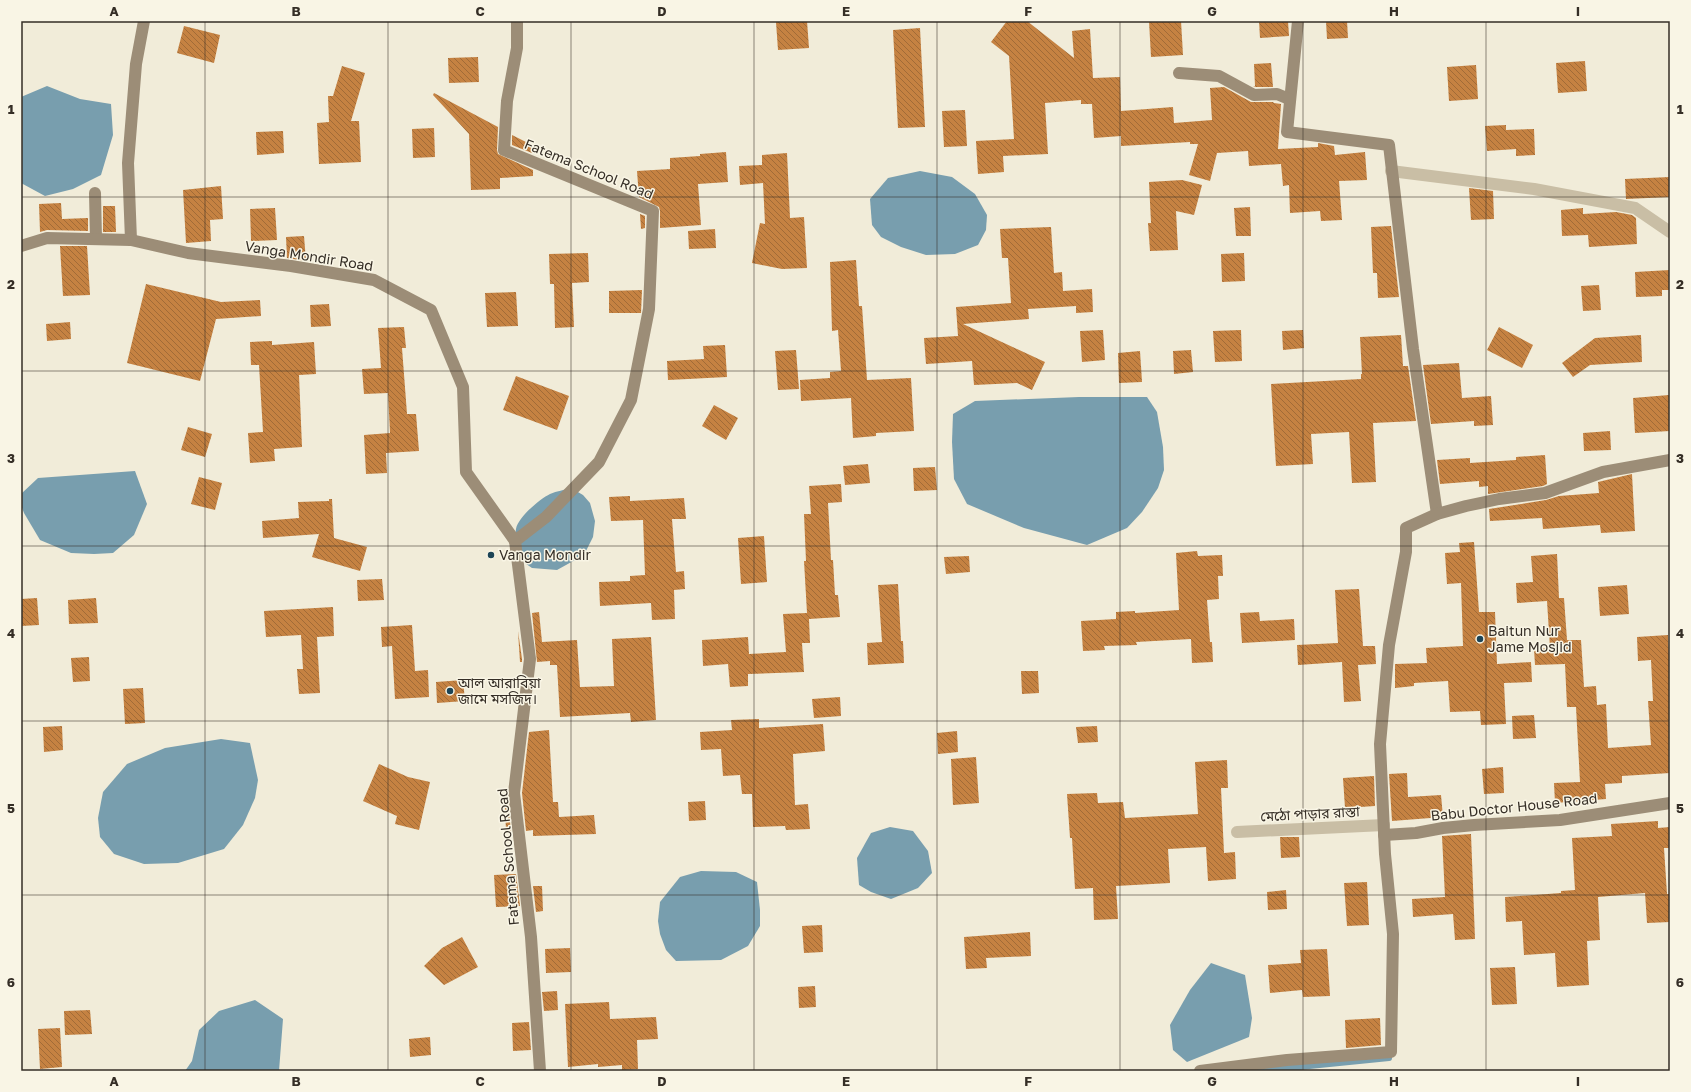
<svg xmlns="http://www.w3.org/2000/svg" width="1691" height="1092" font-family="'Golos Text','Noto Sans Bengali',sans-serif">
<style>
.water{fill:#789eae}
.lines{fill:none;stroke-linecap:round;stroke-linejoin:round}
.stream{stroke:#789eae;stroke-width:6}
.building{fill:url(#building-back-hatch)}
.street{stroke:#c9bea5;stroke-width:12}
.secondary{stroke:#9c8d77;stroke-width:12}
.grid{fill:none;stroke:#352e26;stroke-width:1;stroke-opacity:0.55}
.poi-dot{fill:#1c4456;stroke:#f9f5e5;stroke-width:1.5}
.labels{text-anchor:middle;stroke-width:3;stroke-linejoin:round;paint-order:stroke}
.street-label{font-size:14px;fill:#352e26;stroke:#f9f5e5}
.poi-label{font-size:14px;fill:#352e26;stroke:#f9f5e5;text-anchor:start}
.neatline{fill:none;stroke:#352e26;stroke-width:1.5}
.grid-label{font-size:13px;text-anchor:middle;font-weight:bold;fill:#352e26}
</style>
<defs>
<pattern id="building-back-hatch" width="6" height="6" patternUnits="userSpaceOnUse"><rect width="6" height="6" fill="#c58242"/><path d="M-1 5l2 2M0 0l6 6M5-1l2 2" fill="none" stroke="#a16b37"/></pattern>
</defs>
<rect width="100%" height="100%" fill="#f1ecd9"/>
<!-- water -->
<g class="water">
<polygon points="47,86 80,99 111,104 113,135 101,175 73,189 45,196 21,183 21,97"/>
<polygon points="920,171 952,177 975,194 987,215 986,230 978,245 955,254 926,255 901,247 881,237 872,225 870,199 888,178"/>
<polygon points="1079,397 1147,397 1157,412 1163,447 1164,470 1158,488 1142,512 1127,528 1087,545 1024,528 967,504 954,479 952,442 953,414 975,401"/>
<polygon points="135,471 147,504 134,535 113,553 94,554 71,553 40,540 24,513 21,505 21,494 38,478"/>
<path d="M571,488L583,495L590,503L595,521L593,537L584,555L557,570L532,568L519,559C517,549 514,539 516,529C518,517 540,499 550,494C557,491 564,490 571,488Z"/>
<polygon points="221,739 250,743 258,780 255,798 243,825 224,849 178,863 144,864 114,854 100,837 98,818 103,792 127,764 165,748"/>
<polygon points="890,827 913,831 928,851 932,873 918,888 891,899 871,892 859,885 857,858 871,833"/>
<polygon points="701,871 736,872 757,882 760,910 760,926 748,946 721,960 676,961 666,950 660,934 658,921 660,902 680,877"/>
<polygon points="1211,963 1245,975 1252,1018 1249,1037 1187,1062 1173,1050 1170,1025 1190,990"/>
<polygon points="255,1000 283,1019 279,1071 185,1071 192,1061 199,1030 219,1011"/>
</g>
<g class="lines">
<!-- stream -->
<polyline class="stream" points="1259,1071 1389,1058"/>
</g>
<!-- building -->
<g class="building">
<polygon points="807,21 809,48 778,50 776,22"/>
<polygon points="1007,21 1027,21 1074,58 1072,31 1090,29 1093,78 1120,77 1121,111 1173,107 1174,123 1212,120 1210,88 1224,87 1251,102 1273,102 1274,103 1281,104 1278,149 1318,147 1318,143 1334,146 1335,155 1365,152 1367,180 1339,181 1342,220 1321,221 1320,211 1290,213 1289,185 1283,186 1281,164 1249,166 1248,151 1217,153 1210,181 1189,175 1198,144 1190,144 1190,142 1121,146 1121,136 1094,138 1092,104 1081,104 1081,100 1045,103 1048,154 1003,156 1004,172 978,174 976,141 1014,139 1009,56 991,42"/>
<polygon points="1149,21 1181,21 1183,55 1151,57"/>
<polygon points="1259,21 1288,21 1289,36 1260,38"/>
<polygon points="1326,21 1347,21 1348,38 1327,39"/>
<polygon points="184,26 220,35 214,63 177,53"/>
<polygon points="920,28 925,127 898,128 893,30"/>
<polygon points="478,57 479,82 449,83 448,58"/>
<polygon points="1585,61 1587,91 1558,93 1556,63"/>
<polygon points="1271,63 1273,87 1256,87 1253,86 1255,86 1254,64"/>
<polygon points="1476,65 1478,99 1449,101 1447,67"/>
<polygon points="342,66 365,73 351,121 359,121 361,162 319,164 317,123 329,122 328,96 333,96"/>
<polygon points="434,93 498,127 497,150 498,154 533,170 533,176 500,178 500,189 471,190 469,134 433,95"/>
<polygon points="965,110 967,146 944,147 942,111"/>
<polygon points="1506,125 1506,130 1534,129 1535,155 1516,156 1516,149 1487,151 1485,126"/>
<polygon points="434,128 435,157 413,158 412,129"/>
<polygon points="283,131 284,153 257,155 256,132"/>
<polygon points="512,135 532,145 532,153 512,145"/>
<polygon points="726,152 728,182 698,184 701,225 660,228 660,211 659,207 639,197 637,171 670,169 670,158 700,156 700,154"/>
<polygon points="787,153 790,218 804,217 807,268 782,269 752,263 760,223 765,224 763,183 740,185 739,166 762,165 762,155"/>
<polygon points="1670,177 1670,197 1626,199 1625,179"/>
<polygon points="1182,180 1202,185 1194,215 1176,211 1178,250 1150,251 1148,223 1151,223 1149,182"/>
<polygon points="221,186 223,219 210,220 211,241 186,243 183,190"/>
<polygon points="1469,188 1493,191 1494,219 1471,220"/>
<polygon points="61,203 62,219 88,218 88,231 47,230 40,232 39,204"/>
<polygon points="103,206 115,206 116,232 103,232"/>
<polygon points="1250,207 1251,236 1236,236 1234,208"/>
<polygon points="275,208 277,240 251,241 250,209"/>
<polygon points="1583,208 1583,214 1616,212 1632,215 1636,218 1637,244 1589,247 1588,235 1562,236 1561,210"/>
<polygon points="640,214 645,216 645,228 641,229"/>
<polygon points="1391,226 1399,297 1378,298 1377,273 1373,273 1371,227"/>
<polygon points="1051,227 1054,273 1062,272 1063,291 1092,289 1093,312 1076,313 1076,306 1028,309 1029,319 963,324 1045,362 1032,390 1017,383 974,385 972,361 926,364 924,338 958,336 956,307 1011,303 1008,258 1002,258 1000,229"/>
<polygon points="715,229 716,248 689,249 688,231"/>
<polygon points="304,236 306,261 287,258 286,237"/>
<polygon points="60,246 87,246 90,295 63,296"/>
<polygon points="588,253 589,282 572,283 574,327 555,328 554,284 550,284 549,254"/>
<polygon points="1244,253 1245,281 1222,282 1221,254"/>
<polygon points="856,260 859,306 862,306 867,380 911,378 914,431 876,433 876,436 853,438 851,398 801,401 800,380 830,378 830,372 841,371 838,330 832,331 830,262"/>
<polygon points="1670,270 1670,290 1662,290 1662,296 1636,297 1635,272"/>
<polygon points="146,284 221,302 260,300 261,316 216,319 200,381 127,363"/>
<polygon points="1599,285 1601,310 1583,311 1581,286"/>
<polygon points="642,290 641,313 609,313 609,291"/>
<polygon points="516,292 518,326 487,327 485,293"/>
<polygon points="329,304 331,326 311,327 310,305"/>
<polygon points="70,322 71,339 47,341 46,324"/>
<polygon points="404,327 406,348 402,348 407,414 416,414 419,451 386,453 387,473 366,474 364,435 390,433 388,393 364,394 362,369 381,368 378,328"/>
<polygon points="1499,327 1533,345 1522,368 1487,350"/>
<polygon points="1103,330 1105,360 1082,362 1080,331"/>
<polygon points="1241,330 1242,361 1215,362 1213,331"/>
<polygon points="1303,330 1304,348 1283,350 1282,331"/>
<polygon points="1401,335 1403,366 1408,366 1416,421 1373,423 1376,482 1352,483 1349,432 1311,434 1313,464 1276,466 1271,384 1361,379 1361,374 1362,374 1360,337"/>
<polygon points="1641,335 1642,362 1590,365 1573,377 1562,363 1595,338"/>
<polygon points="272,341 272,345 314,342 316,374 299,375 302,447 274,449 275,461 250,463 248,433 263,432 259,365 251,365 250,342"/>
<polygon points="725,345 727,377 668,380 667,361 704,359 703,346"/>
<polygon points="796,350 799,389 778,390 775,351"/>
<polygon points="1191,350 1193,372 1174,374 1173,351"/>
<polygon points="1140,351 1142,382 1119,383 1118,353"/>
<polygon points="1459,363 1462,398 1491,396 1493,425 1474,426 1474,421 1431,424 1423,365"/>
<polygon points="516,376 569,396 557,430 503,410"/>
<polygon points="1669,395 1670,431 1635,433 1633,398"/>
<polygon points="714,405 738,418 726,440 702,426"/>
<polygon points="188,427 212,434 205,457 181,450"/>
<polygon points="1610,431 1611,450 1584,451 1583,433"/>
<polygon points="1545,455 1547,484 1543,486 1488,494 1488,486 1479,487 1479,481 1440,484 1437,460 1470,458 1470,463 1516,460 1516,457"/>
<polygon points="868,464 870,483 845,485 843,466"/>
<polygon points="935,467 937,490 914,491 913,468"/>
<polygon points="1632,474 1635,531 1601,533 1600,525 1543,529 1542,518 1490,521 1489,509 1546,500 1559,496 1599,493 1598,482"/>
<polygon points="199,477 222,483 215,510 191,504"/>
<polygon points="841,484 842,502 828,503 831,560 833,560 835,595 838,595 840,617 809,619 810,643 802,643 804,672 748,674 748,686 730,687 728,664 703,666 702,640 748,637 749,654 786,652 783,614 807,613 804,561 806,561 804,514 811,514 809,486"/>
<polygon points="630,496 630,501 684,498 686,519 672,519 676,572 684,571 685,589 674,590 675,619 652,620 651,603 600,606 599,582 630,581 630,576 645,575 643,520 611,521 609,497"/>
<polygon points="329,499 332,499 334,538 367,547 360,571 312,557 319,534 263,538 262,521 299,518 298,502 329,501"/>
<polygon points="764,536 767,582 741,584 738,538"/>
<polygon points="1474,542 1479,612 1495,612 1497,664 1531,662 1532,682 1504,683 1506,724 1481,725 1480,711 1450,712 1448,681 1414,683 1414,686 1395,688 1395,664 1427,663 1426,648 1463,646 1461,583 1447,584 1445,553 1460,552 1459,543"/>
<polygon points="1197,551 1198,556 1222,555 1223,576 1218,576 1219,599 1207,600 1210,642 1212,642 1213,662 1192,663 1191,639 1136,642 1137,645 1104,646 1105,650 1083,651 1081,621 1116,619 1116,612 1135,611 1135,613 1179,610 1176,553"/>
<polygon points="1557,554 1559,598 1564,598 1567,640 1581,640 1584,687 1596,686 1597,705 1606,704 1608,748 1651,745 1648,701 1653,701 1651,660 1638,661 1637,637 1668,635 1670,676 1670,773 1622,776 1622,783 1605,784 1606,799 1555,803 1554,783 1580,782 1576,707 1567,707 1565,664 1535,665 1534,649 1550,648 1547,601 1517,603 1516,583 1533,582 1531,556"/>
<polygon points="969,556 970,572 946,574 944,557"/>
<polygon points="382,579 384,600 358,601 357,580"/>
<polygon points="898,584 901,641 903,641 904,663 868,665 867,643 882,642 878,585"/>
<polygon points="1627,585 1629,614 1600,616 1598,587"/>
<polygon points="1359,589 1363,646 1375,646 1376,664 1358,665 1361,701 1344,702 1342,662 1298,665 1297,645 1338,643 1335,590"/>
<polygon points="37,598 39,625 21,626 21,599"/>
<polygon points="96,598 98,623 69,624 68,600"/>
<polygon points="333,607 334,636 317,637 320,693 299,694 297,669 303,669 301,635 266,637 264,611"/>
<polygon points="539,612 542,642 577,640 580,687 614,686 612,639 651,637 656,720 631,722 630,713 560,717 557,665 550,665 550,661 537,662 532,613"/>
<polygon points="1259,612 1260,621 1294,619 1295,640 1242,643 1240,613"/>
<polygon points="412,625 415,671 428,670 429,697 395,699 392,646 382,647 381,627"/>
<polygon points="518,631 522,659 522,662 520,662"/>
<polygon points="89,657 90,681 73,682 71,658"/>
<polygon points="1021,671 1038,671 1039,693 1022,694"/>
<polygon points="463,680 465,701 437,703 436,682"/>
<polygon points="143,688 145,723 125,724 123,689"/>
<polygon points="840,697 841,716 814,718 812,699"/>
<polygon points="1534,715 1536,738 1513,739 1512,716"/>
<polygon points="759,719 759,728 823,724 825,751 793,754 795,805 808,804 810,829 786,830 785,826 753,827 752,794 742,794 740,775 723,776 721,749 701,750 700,732 732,730 731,720"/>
<polygon points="62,726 63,750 44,752 43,727"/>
<polygon points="1097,726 1098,742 1078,743 1076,727"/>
<polygon points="549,730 553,802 558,802 559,817 594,815 596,834 533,836 533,830 526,831 522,793 529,732"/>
<polygon points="957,731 958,752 938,754 937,733"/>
<polygon points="976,757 979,803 953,805 951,759"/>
<polygon points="1227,760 1228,788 1221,788 1224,853 1235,852 1236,879 1208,881 1206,847 1168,849 1170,883 1116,886 1118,919 1094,920 1093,888 1075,889 1072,838 1070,838 1067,794 1097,793 1098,803 1123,802 1125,818 1198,814 1195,762"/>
<polygon points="379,764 408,777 430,782 419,830 395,824 397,816 363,801"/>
<polygon points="1503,767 1504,793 1484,794 1482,769"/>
<polygon points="1407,773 1408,797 1441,795 1443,817 1392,821 1389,774"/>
<polygon points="1374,776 1375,806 1345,808 1343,778"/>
<polygon points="705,801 706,820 689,821 688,802"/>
<polygon points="505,804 508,804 511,831 506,832"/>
<polygon points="1658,821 1658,828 1670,827 1670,848 1664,848 1667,894 1670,894 1670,922 1647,923 1645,893 1598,897 1600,940 1587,941 1589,985 1557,987 1555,953 1524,955 1522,921 1506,922 1505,897 1561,893 1561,891 1575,890 1572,838 1612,836 1611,824"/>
<polygon points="1471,834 1475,939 1455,940 1453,914 1413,917 1412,899 1445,897 1442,836"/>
<polygon points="1280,837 1299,837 1300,857 1281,858"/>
<polygon points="516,874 520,906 496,907 494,875"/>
<polygon points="1367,882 1369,925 1347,926 1344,883"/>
<polygon points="533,886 542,886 543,911 536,912"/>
<polygon points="1286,890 1287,909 1268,910 1267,892"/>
<polygon points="822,925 823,952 804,953 802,926"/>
<polygon points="1030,932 1031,956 986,958 987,968 966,969 964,937"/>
<polygon points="462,937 478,967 444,985 424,966 442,948"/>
<polygon points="570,948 571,972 546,973 545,949"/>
<polygon points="1327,949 1330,996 1303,997 1302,990 1270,993 1268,965 1301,963 1300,950"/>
<polygon points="1515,967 1517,1004 1492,1005 1490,968"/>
<polygon points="815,986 816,1007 799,1008 798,987"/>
<polygon points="557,991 558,1010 544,1011 542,992"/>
<polygon points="609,1002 610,1019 656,1017 658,1039 637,1040 638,1069 622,1070 622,1065 598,1067 598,1064 568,1067 565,1004"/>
<polygon points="90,1010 92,1034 65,1035 64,1011"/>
<polygon points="1380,1018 1381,1045 1346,1048 1345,1020"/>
<polygon points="529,1022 531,1050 513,1051 512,1023"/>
<polygon points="60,1028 62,1067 40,1069 38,1029"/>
<polygon points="430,1037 431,1055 410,1057 409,1039"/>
</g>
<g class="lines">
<!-- street -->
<g class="street">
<polyline points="1391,171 1534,189 1635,208 1670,232"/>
<polyline points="1237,832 1384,825"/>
</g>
<!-- secondary -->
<g class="secondary">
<polyline points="517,21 517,48 507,101 504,150 653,211 649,309 631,400 599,462 546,517 515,541 530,659 514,793 531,937 540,1071"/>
<polyline points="1298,21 1287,132 1389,145 1413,349 1437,514"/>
<polyline points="1179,73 1219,76 1254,95 1277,94 1289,99"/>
<polyline points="95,193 96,239"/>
<polyline points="131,240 128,163 136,64 144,21"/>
<polyline points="21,246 47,238 131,240 188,253 291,266 374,280 431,310 463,387 466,472 515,541"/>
<polyline points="1384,835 1416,833 1443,828 1474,825 1560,820 1670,803"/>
<polyline points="1200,1071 1287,1060 1391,1052 1393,934 1385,854 1380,744 1389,645 1406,552 1406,528 1437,514 1466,506 1499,499 1545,493 1603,472 1670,460"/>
</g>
</g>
<!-- grid -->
<path class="grid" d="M205,21V1071M388,21V1071M571,21V1071M754,21V1071M937,21V1071M1120,21V1071M1303,21V1071M1486,21V1071M21,197H1670M21,371H1670M21,546H1670M21,721H1670M21,895H1670"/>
<!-- markers -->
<g class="poi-dot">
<circle cx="491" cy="555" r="4"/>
<circle cx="1480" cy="639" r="4"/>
<circle cx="450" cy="691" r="4"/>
</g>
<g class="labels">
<!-- street labels -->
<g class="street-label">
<text transform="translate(589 169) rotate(22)" y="5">Fatema School Road</text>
<text transform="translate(309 256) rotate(9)" y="5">Vanga Mondir Road</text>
<text transform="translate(1514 807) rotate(-6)" y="5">Babu Doctor House Road</text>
<text transform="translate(1310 814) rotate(-3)" y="5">মেঠো পাড়ার রাস্তা</text>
<text transform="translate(508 857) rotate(-95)" y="5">Fatema School Road</text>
</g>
<!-- poi labels -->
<g class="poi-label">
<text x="499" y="560">Vanga Mondir</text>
<text x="1488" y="636">Baitun Nur<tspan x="1488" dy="16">Jame Mosjid</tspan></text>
<text x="458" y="688">আল আরাবিয়া<tspan x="458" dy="16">জামে মসজিদ।</tspan></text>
</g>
</g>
<!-- border -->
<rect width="1691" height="1092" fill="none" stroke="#f9f5e5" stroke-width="44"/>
<rect x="22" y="22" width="1647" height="1048" class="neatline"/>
<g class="grid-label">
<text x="114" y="16">A</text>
<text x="296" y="16">B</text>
<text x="480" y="16">C</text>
<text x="662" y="16">D</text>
<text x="846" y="16">E</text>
<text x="1028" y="16">F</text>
<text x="1212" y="16">G</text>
<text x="1394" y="16">H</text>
<text x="1578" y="16">I</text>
<text x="11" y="114">1</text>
<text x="1680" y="114">1</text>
<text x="11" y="289">2</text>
<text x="1680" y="289">2</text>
<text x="11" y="463">3</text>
<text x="1680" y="463">3</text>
<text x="11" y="638">4</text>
<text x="1680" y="638">4</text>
<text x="11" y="813">5</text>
<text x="1680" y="813">5</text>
<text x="11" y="987">6</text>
<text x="1680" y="987">6</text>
<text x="114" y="1086">A</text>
<text x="296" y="1086">B</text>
<text x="480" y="1086">C</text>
<text x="662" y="1086">D</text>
<text x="846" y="1086">E</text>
<text x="1028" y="1086">F</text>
<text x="1212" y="1086">G</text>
<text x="1394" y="1086">H</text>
<text x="1578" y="1086">I</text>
</g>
</svg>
